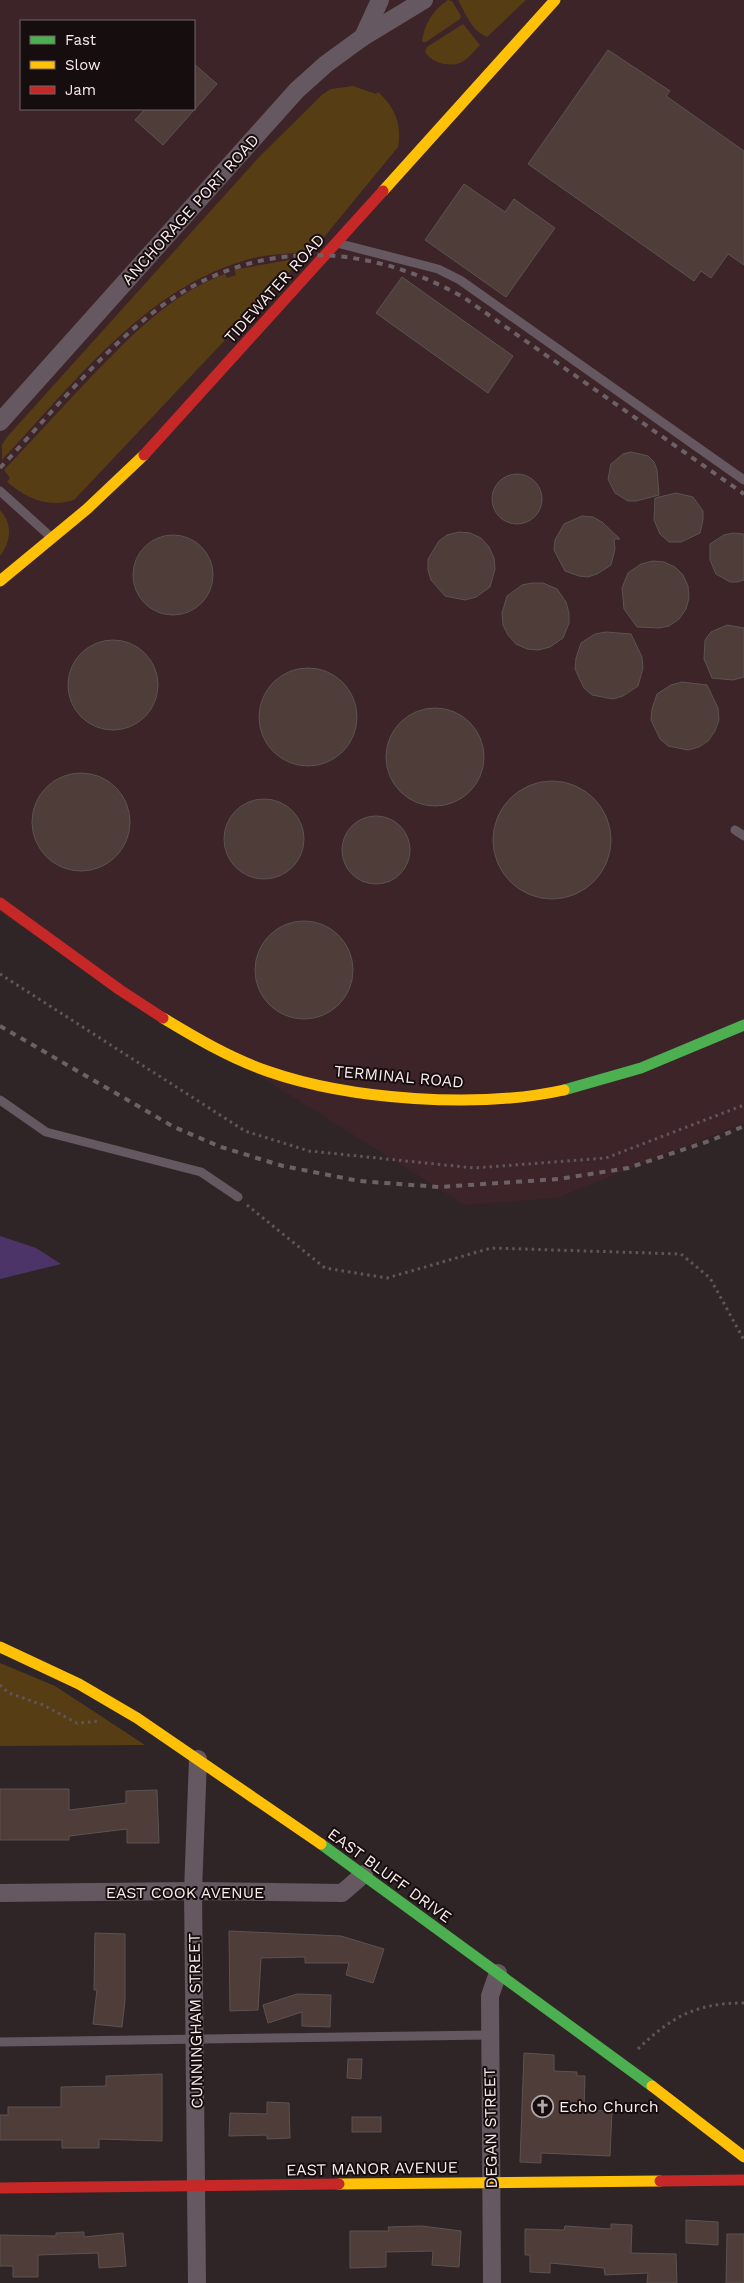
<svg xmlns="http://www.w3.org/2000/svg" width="744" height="2283" font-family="'Work Sans',sans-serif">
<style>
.built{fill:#3d2428;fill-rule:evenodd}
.green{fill:#573d14}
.water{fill:#4d3468}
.building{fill:#4e3d38;stroke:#5c5351}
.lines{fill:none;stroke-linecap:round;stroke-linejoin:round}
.path{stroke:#60555b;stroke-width:3;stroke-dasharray:2.5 4;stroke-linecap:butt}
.lane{stroke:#655860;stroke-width:9}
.street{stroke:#655860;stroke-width:18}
.fast{stroke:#4caf50;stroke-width:11}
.slow{stroke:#ffc107;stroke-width:11}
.jam{stroke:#c62828;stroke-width:11}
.rail{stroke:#6c6166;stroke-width:4;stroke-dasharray:6 6;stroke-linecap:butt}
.labels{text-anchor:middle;stroke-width:4;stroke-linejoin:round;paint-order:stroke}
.street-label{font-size:16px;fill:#faebed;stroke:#160d0e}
.poi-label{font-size:16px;fill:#faebed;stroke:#160d0e;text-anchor:start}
</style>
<rect width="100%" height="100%" fill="#302526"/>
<!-- built -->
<path class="built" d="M0,0H744V1123L557,1198L465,1205L0,913ZM21,21H194V109H21Z"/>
<!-- green -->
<g class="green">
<path d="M448,0L452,1L461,16L460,19L426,42H422C424,24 433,10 448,0Z"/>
<path d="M458,0H526L487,37C471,30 466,14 458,0Z"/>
<path d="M463,24L480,45C475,50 469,58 462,62C450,68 432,63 425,52L427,47Z"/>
<path d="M353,86L376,94L378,92C395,107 402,124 398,147L311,253C289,253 264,254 243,261C142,291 71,387 2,460V445L7,437L260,156L323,94L331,89Z"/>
<path d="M294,259V267L74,500C47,508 28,499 7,482L10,478L4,470C33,439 61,409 90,378C130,337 170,294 225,274L227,278L236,275L234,270Z"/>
<path d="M0,510C13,524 11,541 0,556Z"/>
<polygon points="0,1663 55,1686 145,1745 0,1746"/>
</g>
<!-- water -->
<polygon class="water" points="0,1236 36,1248 61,1264 0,1279"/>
<!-- building -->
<g class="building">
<polygon points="608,50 670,91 666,96 744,151 744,265 728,254 711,278 701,271 694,281 528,164"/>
<polygon points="194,64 217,84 163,145 135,120 145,109 194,109"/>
<polygon points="464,184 505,212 514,199 555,228 506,297 425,240"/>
<polygon points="402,277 513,356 488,393 376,313"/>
<polygon points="631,452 648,456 654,462 657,470 659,495 636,501 628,501 615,493 608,479 611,464 623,454"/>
<circle cx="517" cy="499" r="25"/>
<polygon points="676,493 693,497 703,511 703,520 700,533 681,542 669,542 660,534 654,520 655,498"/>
<polygon points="582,516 593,517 602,522 620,539 614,539 615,549 611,565 597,574 588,577 579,576 565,571 554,550 555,540 564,524"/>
<polygon points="459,532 470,533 481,538 489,547 494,558 495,569 490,587 476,597 465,600 445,596 431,580 428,570 428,559 439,541 447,535"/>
<polygon points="733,533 744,534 744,580 737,582 730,582 716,574 710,560 710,544 724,535"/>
<circle cx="173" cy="575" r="40"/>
<polygon points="653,561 664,562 675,567 683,575 688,586 689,598 686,609 679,619 669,626 659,628 637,627 624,609 622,588 628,573 641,564"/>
<polygon points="532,583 543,583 557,589 566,602 569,613 569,623 563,638 550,647 538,650 527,649 516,644 508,635 503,625 502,613 507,596 522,585"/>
<polygon points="727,625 744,628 744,677 733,680 712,678 704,659 705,640 711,632"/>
<polygon points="606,632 631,634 642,657 643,668 638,686 623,696 613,699 592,695 584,688 575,669 576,658 581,643 595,634"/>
<circle cx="113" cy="685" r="45"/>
<circle cx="308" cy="717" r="49"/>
<polygon points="682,682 707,685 718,708 719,720 715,731 708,741 699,747 688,750 668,746 660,739 651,720 652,709 657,694 671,685"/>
<circle cx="435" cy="757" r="49"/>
<circle cx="81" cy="822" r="49"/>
<circle cx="552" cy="840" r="59"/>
<circle cx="264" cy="839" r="40"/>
<circle cx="376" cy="850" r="34"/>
<circle cx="304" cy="970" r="49"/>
<polygon points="0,1789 69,1789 69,1810 126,1803 126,1791 157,1790 159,1843 127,1843 127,1829 69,1836 69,1840 0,1840"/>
<polygon points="229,1931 341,1936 384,1949 373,1983 346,1975 349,1963 305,1963 305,1957 261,1958 258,2010 230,2011"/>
<polygon points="95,1933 125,1934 125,2000 122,2027 93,2024 97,1990 94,1990"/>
<polygon points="297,1994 331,1995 330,2027 302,2026 302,2012 268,2023 263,2005"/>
<polygon points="524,2053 554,2055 554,2071 577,2072 577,2076 585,2076 584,2110 612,2111 610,2156 541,2153 541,2163 520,2162"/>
<polygon points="348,2059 362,2059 361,2079 347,2078"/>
<polygon points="162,2074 162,2141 99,2139 99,2148 62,2148 62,2140 0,2140 0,2115 8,2115 8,2107 61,2107 61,2087 106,2086 106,2076"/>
<polygon points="267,2102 289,2103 290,2138 267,2139 267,2135 229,2136 230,2113 267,2114"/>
<rect x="352" y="2117" width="29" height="15"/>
<polygon points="686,2220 718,2222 718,2245 686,2243"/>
<polygon points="611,2224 632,2225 631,2253 676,2254 677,2283 647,2283 648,2273 605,2275 604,2268 550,2263 550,2273 530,2272 530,2255 525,2255 525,2229 564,2230 565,2226 611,2229"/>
<polygon points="422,2226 461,2231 459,2267 432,2265 433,2251 386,2252 386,2267 350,2268 350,2231 389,2231 388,2227"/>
<polygon points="84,2232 84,2237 123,2233 126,2266 99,2268 98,2253 38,2255 38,2277 13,2277 13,2266 0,2266 0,2235 56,2236 56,2233"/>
<polygon points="727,2234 744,2234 744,2283 726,2283"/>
</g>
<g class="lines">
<!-- path -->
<g class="path">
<polyline points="0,974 245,1131 309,1151 474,1168 606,1158 744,1105"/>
<polyline points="247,1205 325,1268 387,1278 491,1248 681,1254 710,1278 744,1340"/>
<polyline points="0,1685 9,1693 43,1705 77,1723 101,1721"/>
<path d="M638,2049C672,2016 697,2003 744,2003"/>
</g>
<!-- lane -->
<g class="lane">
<polyline points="337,243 438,269 460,280 744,480"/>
<polyline points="0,491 52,538"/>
<polyline points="735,830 744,836"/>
<polyline points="0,1100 46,1132 201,1172 238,1197"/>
<polyline points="0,2042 490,2035"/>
</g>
<!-- street -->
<g class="street">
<polyline points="363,37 424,0"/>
<polyline points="0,422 297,90 326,64 363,37 380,0"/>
<polyline points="0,1893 193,1891 342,1893 364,1874"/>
<polyline points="197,2283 193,1891 198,1759"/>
<polyline points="492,2283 490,1996 498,1973"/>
</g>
<!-- fast -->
<g class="fast">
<polyline points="564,1090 641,1068 744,1025"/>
<polyline points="321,1844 652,2086"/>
</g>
<!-- slow -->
<g class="slow">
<polyline points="383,191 555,0"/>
<polyline points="0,581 87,509 144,455"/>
<path d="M163,1018C196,1038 230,1058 267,1071C350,1100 478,1109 564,1090"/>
<polyline points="0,1647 79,1684 137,1718 321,1844"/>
<polyline points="652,2086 744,2157"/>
<polyline points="339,2184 660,2181"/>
</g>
<!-- jam -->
<g class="jam">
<polyline points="144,455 383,191"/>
<polyline points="0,903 120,990 163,1018"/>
<polyline points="660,2181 744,2180"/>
<polyline points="0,2188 339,2184"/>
</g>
<!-- rail -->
<g class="rail">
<path d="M0,468C50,415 97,356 155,311C249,238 362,240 463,297L744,494"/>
<polyline points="0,1026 174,1127 221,1147 283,1166 359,1181 439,1187 559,1179 628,1168 712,1140 744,1126"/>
</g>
</g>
<!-- icons -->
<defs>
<symbol id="church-ring" viewBox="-11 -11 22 22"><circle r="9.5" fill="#160d0e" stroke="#b3a6a7" stroke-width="1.5"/><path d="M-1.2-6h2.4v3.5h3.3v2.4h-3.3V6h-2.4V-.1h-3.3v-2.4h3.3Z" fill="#b3a6a7"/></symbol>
</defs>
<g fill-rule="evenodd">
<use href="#church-ring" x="530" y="2094" width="25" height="25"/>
</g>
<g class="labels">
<!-- street labels -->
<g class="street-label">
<text transform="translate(190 209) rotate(-48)" y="6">ANCHORAGE PORT ROAD</text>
<text transform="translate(274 288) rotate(-48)" y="6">TIDEWATER ROAD</text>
<text transform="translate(399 1076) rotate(5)" y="6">TERMINAL ROAD</text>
<text transform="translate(390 1875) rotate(36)" y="6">EAST BLUFF DRIVE</text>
<text x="185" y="1898">EAST COOK AVENUE</text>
<text transform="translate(195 2021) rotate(-91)" y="6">CUNNINGHAM STREET</text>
<text transform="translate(490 2128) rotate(-91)" y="6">DEGAN STREET</text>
<text transform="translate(372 2168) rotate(-1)" y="6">EAST MANOR AVENUE</text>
</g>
<!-- poi labels -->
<g class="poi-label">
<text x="559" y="2112">Echo Church</text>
</g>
</g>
<!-- legend -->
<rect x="20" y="20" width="175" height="90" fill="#160d0e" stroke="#716667"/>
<rect x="30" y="36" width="25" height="8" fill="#4caf50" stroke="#716667"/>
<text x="65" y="45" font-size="15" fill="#faebed">Fast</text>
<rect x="30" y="61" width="25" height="8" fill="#ffc107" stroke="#716667"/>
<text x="65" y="70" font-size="15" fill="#faebed">Slow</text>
<rect x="30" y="86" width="25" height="8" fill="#c62828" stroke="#716667"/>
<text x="65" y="95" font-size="15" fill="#faebed">Jam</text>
</svg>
